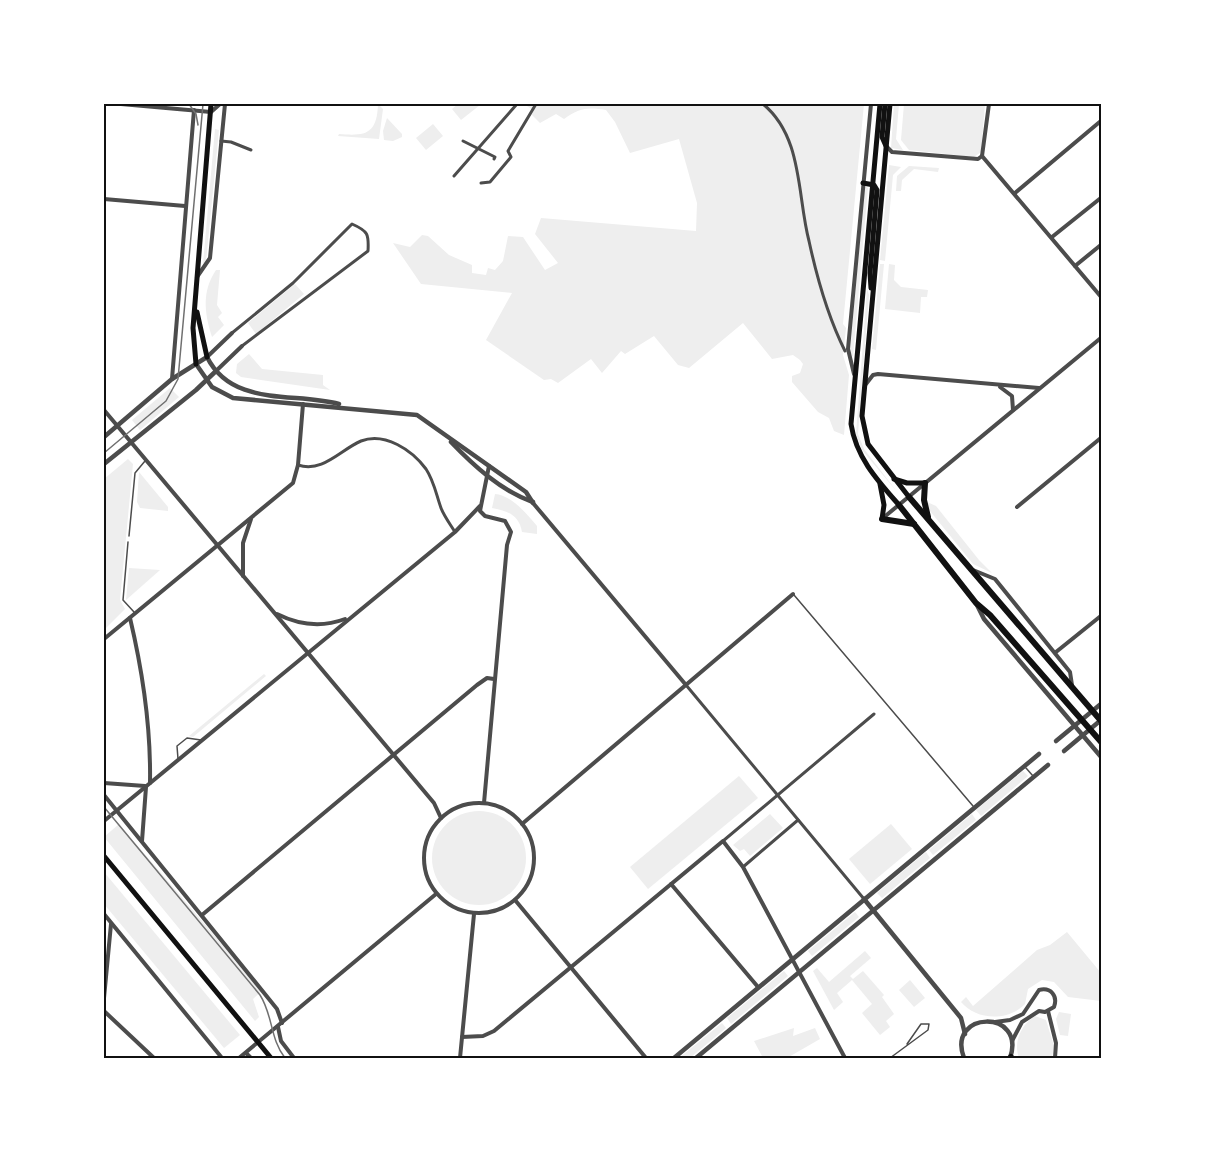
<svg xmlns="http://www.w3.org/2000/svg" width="1205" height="1162" font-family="Jost,sans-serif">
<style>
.green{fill:#eee}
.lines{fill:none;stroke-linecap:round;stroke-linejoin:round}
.service{stroke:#4c4c4c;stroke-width:1.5}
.pedestrian{stroke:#4c4c4c;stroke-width:3}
.minor{stroke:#4c4c4c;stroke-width:4}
.tertiary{stroke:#4c4c4c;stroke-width:4.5}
.secondary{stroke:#111;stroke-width:5}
.primary{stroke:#111;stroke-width:6}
.trunk{stroke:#111;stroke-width:6}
.tram{stroke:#707070;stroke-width:1.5}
.neatline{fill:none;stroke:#111;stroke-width:2}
</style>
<rect width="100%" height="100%" fill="#fff"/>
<!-- green -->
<g class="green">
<path d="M378,104L383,109L379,139L338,136L339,134C365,136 377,135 378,104Z"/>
<polygon points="458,104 479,104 480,105 461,120 452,109"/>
<path d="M524,104H864L843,324L846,328L843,355L849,375L844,435L834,431L829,418L818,412L792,382V376L800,373L803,364L800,360L793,355L772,359L743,323L689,368L678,365L654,336L625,354L621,351L602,373L591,359L558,383L551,379L544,380L486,340L512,293L421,284L393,243L410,247L422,235L428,236L449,255L472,265V273L486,275L488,268L495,270L503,261L508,236L523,237L545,270L558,263L535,234L541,218L696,231L697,203L679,139L630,153L615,122L606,110C587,107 580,108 564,119L556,114L540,123L532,115L533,110Z"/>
<polygon points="894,104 899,104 896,139 903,150 891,148"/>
<polygon points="904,104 985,104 981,152 974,157 909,150 901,140"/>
<polygon points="387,118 402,134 402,137 393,141 384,140 383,131"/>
<polygon points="433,124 443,136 426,150 416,138"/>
<polygon points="215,129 219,130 206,262 203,264"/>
<polygon points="889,165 901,167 893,175 885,261 880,260"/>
<polygon points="909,166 939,168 938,172 914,169 902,180 901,191 896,191 897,176"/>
<polygon points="865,186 868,188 853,357 850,352"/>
<polygon points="880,264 884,264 876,350 872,349"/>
<polygon points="889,264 895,265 894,280 901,287 928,290 927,297 921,297 920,313 885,309"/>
<path d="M216,270H220L217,305L222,313L218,317L224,325L212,337C204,312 202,291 216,270Z"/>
<polygon points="295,284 304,294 256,334 248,323"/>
<polygon points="867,289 869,295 858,434 864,449 898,493 862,450 856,434"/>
<polygon points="249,354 262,369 323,375 323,385 330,390 241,377 236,373 237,364"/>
<polygon points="170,388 179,397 140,430 132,420"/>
<polygon points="128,459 133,464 120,600 125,609 104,630 104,479"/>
<polygon points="139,472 168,507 168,511 140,508 137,502"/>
<path d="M495,494C511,495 527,514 537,526V534L522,532C519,514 507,511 492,508Z"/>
<polygon points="927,502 936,506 979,560 992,573 973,564 930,511"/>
<polygon points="129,568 160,570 126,600"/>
<polygon points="264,674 266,676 193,737 189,736"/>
<polygon points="1023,771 1028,776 981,816 976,810"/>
<polygon points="739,776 758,798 648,889 630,867"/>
<circle cx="479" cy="858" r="47"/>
<polygon points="770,814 783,828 750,856 744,849 740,851 733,845"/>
<polygon points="972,814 976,820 933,855 929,850"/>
<polygon points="119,824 262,991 253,999 259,1017 255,1021 104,837"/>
<polygon points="891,824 912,849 870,884 849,859"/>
<polygon points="926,852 930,858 882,898 877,893"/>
<polygon points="104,872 240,1035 224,1048 104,904"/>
<polygon points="855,912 859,917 812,956 808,951"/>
<path d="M1067,932L1101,973V1001L1068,997L1054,982L1042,980L1028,989L1025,1004C1007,1022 976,1020 961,1002L966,997L973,1006L1037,950L1050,945Z"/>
<polygon points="865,951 871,958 850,976 853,979 863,971 884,995 882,997 894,1014 886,1021 890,1027 880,1035 862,1013 872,1004 852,980 837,993 843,1002 834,1010 813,971 817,968 829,982"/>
<polygon points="784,971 788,976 731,1024 727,1018"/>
<polygon points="910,980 925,998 914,1007 899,990"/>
<polygon points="1059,1012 1071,1014 1068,1036 1060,1035 1056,1019"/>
<path d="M1035,1016L1046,1020L1054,1046L1052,1058H1019C1013,1042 1021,1025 1035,1016Z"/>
<polygon points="722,1023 726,1028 690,1058 679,1058"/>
<polygon points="794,1028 793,1036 815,1028 820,1039 787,1058 763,1058 754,1041"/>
</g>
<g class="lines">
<!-- service -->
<g class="service">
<polyline points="129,536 135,473 145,461"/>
<polyline points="128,542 123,600 134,612"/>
<polyline points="794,595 973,806"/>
<polyline points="178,759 177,746 187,738 201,740"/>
<polyline points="1026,768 1033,776"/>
<polyline points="890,1058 928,1030 929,1024 921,1024 907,1044"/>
</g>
<!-- pedestrian -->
<g class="pedestrian">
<path d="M763,104C803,137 797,195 809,241C817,278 828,317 845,351"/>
<polyline points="221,141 231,142 251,150"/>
<polyline points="463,141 495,157 494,159"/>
<polyline points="454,176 517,104"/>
<polyline points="481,183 490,182 511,157 508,151 536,104"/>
<path d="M232,333L293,283L352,224C368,231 369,234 368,251L242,346"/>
<path d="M298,465C323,473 340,450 361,441C385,432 412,450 426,469C434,481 436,494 441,508C444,516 450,524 455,532"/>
<polyline points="686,685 864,899"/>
<polyline points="723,841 874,714"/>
<polyline points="743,867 798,820"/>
</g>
<!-- minor -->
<g class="minor">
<polyline points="121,104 211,112 220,104"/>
<polyline points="887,147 892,152 978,159 982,156"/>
<polyline points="982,156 1102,298"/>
<polyline points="982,156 989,104"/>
<polyline points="1015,193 1102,120"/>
<polyline points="104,199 185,206"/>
<polyline points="1052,237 1102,197"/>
<polyline points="1075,266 1102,244"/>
<polyline points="197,277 210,258 225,104"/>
<polyline points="207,357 232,333"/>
<polyline points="216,371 242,346"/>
<polyline points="854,374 848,349 871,104"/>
<polyline points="172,379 194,110"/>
<polyline points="866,384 873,375 878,374 1039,388"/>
<polyline points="1000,387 1012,396 1013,410"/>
<polyline points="104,410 434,803 441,818"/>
<polyline points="533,503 686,685"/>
<polyline points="1017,507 1102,437"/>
<polyline points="883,518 1102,337"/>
<polyline points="973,570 995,579 1070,672 1072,685"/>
<polyline points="243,576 243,543 251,519"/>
<path d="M277,614C299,625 321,628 345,619"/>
<path d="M130,618C143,673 151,726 150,783"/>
<polyline points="104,639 293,483 298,465 303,404"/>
<polyline points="1056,652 1102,615"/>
<polyline points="104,783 145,786"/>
<polyline points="104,795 277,1009 282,1023"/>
<circle cx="479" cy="858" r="55"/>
<polyline points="484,803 507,545 511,532 505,521 485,516 480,511 489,466"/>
<polyline points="104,821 455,532 480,506"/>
<polyline points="522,824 793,594"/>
<polyline points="142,841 146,787"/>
<polyline points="671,884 758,987"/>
<polyline points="515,900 646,1058"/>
<polyline points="104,914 222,1058"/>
<polyline points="202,915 477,685 487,678 494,679"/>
<polyline points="104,998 111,924"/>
<polyline points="104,1011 154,1058"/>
<polyline points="1048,1011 1056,1043 1055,1058"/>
<path d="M995,1022L1010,1020L1023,1014L1039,990C1051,987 1058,996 1054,1007L1045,1012L1039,1011L1022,1022L1012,1041"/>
<polyline points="278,1027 281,1041 294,1058"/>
<polyline points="462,1037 483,1036 494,1031 723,841 743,867 845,1058"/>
<polyline points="246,1053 251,1058"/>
<polyline points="239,1058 436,894"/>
<polyline points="460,1058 474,914"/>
</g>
<!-- tertiary -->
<g class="tertiary">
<polyline points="196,364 212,387 233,398 417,415 526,492 533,503"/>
<path d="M104,437L172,379L207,357C232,407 293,392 339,404"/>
<path d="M451,442C473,465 501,491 533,502"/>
<polyline points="104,464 196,390 216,371"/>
<polyline points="977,605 984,619 1102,758"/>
<polyline points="1056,741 1102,703"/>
<polyline points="1064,751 1101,720"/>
<polyline points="864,899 961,1018 965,1034"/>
<polyline points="674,1058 1039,754"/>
<polyline points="696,1058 1048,765"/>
<path d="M964,1058C946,1010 1027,1009 1010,1058"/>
</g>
<!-- secondary -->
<g class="secondary">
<path d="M880,104L851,424C856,457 877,480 899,505"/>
<polyline points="885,104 882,137 886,146"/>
<polyline points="890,104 862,416 868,444 909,497"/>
<polyline points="863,183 874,185 877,190 870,273 871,288"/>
<polyline points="197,312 207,357"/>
<polyline points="196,364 193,328 211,104"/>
<polyline points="894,479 907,483 925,483"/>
<polyline points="880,484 884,505 882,519"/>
<polyline points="104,856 271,1058"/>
</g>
<!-- primary -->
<g class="primary">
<polyline points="925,483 924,500 928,517"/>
<polyline points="909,497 1102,722"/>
<polyline points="899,505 976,603 990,615 1102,743"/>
<polyline points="882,519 914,524"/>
</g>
<!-- trunk -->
<polyline class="trunk" points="1010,1058 1011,1057"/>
<!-- tram -->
<g class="tram">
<polyline points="189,104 196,114 198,125"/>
<polyline points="104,453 166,401 178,379 203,104"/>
<path d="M104,807L260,995C273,1015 270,1039 285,1058"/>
</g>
</g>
<!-- border -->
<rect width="1205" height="1162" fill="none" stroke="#ffffff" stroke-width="210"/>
<rect x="105" y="105" width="995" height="952" class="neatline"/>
</svg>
